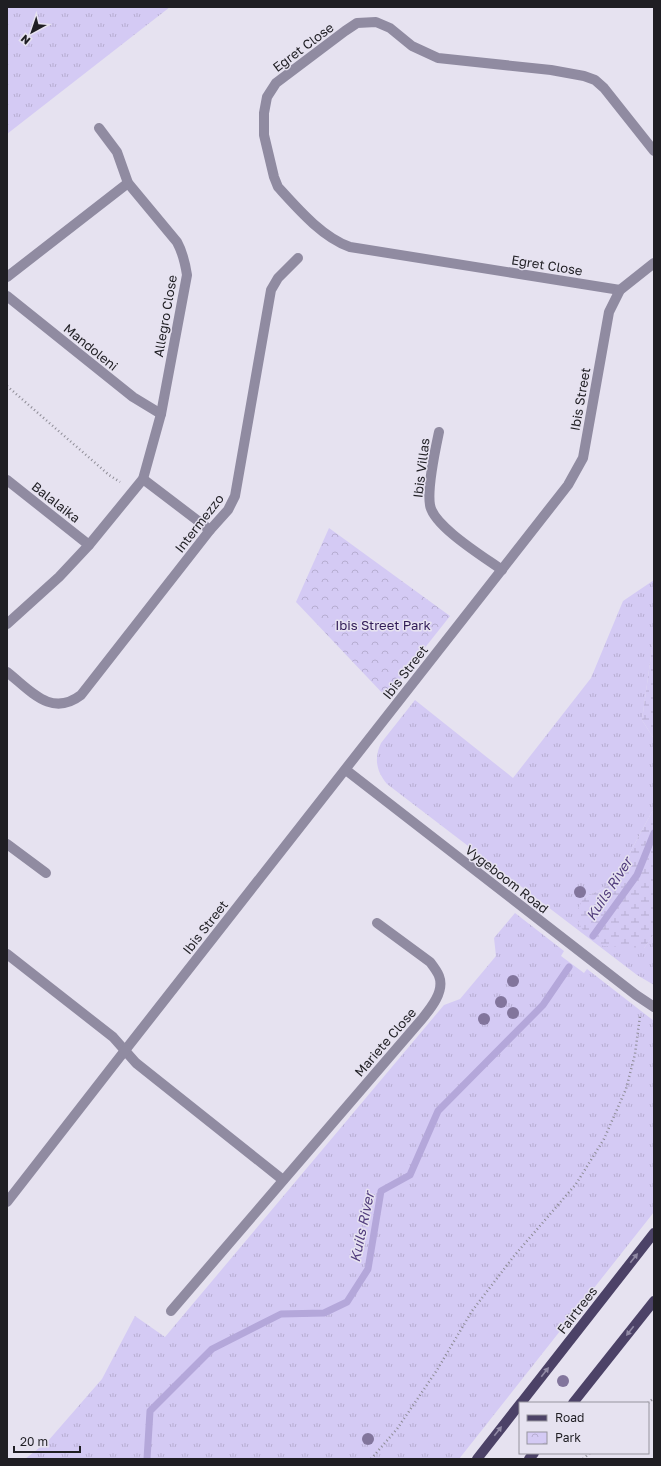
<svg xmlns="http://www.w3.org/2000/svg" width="661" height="1466" font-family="'Golos Text',sans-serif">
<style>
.grass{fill:url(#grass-tufts)}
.wetland{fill:url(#wetland-marsh)}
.park{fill:url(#park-crowns)}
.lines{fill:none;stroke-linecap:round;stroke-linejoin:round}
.stream{stroke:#b4a7da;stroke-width:7}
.path{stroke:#8d8b95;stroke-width:2.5;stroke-dasharray:1 3;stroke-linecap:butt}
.minor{stroke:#908ba1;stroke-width:10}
.major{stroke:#4c4267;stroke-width:10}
.tree{fill:#82759c}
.oneway{fill:#918aa5}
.labels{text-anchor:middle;stroke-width:3;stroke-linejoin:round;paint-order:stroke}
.street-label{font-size:13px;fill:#1f1e23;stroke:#e6e2f0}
.park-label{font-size:13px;fill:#311b57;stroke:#e6e2f0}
.water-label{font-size:14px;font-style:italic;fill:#523d7d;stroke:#e6e2f0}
</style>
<defs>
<pattern id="grass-tufts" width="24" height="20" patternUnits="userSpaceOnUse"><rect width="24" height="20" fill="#d4caf4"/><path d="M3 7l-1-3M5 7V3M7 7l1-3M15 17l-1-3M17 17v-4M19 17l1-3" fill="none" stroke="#b6add1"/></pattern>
<pattern id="wetland-marsh" width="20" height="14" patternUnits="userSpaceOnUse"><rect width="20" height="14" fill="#d4caf4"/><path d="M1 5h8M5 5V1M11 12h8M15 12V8" fill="none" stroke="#b6add1"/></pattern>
<pattern id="park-crowns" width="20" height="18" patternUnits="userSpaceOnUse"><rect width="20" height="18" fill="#d4caf4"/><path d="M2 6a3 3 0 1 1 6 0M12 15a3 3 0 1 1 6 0" fill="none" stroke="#b6add1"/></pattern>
</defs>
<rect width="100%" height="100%" fill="#e6e2f0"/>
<!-- grass -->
<g class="grass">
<polygon points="7,7 170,7 7,134"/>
<path d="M654,580V634L642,720L654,739V808L614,882L583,899L644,948L654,934V985L637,975L387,784C376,771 374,758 381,743L415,700L513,778L591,678L623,601Z"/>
<polygon points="515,913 564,951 561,956 584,973 587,969 654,1021 654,1212 459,1459 25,1459 48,1441 102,1379 135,1316 165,1337 444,1005 460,999 496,956 494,938"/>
</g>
<!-- wetland -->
<g class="wetland">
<polygon points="654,634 654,739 642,720"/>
<polygon points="654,808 654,934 644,948 603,946 582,929 575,915 583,899 614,882"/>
</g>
<!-- park -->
<polygon class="park" points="329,528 450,616 386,697 296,602"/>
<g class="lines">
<!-- stream -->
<g class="stream">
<polyline points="593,936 637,875 654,833"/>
<polyline points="147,1459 150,1411 212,1349 281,1314 324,1313 347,1302 368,1269 381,1191 410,1175 438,1111 543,1005 569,967"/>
</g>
<!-- path -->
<g class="path">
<polyline points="7,386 109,475 120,482"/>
<polyline points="648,1403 654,1398"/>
<polyline points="371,1459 397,1429 437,1370 472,1311 514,1256 576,1184 604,1139 626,1089 635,1054 640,1016"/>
<polyline points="583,1459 590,1453"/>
</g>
<!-- minor -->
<g class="minor">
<polyline points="7,277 128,183"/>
<path d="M620,290L350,247C322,237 298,209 278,187L274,177L264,135V113L267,97L276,83L345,31L357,23L376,22L390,28L412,46L438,58L551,70L584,76L595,80L604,88L654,151"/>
<polyline points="7,296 133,397 161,414"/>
<path d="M439,432C435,451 427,487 430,505C433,526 484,557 502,570"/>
<polyline points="143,479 210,530"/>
<polyline points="7,480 89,545"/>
<path d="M7,624L59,577L89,545L143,479L161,414L187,275C185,262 183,253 177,242L128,183L117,152L99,128"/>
<path d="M7,672C30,690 51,718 81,695L210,530L228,510L235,496L271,290L278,278L298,258"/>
<polyline points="346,770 636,995 654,1007"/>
<polyline points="7,844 46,873"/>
<polyline points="7,954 113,1037 136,1063 283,1180"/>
<polyline points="7,1202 112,1067 568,485 583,458 609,312 620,290 654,263"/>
<path d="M171,1311L422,1019C431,1008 445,991 439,976C437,971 433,966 430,962L377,923"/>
</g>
<!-- major -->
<g class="major">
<polyline points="521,1403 654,1233"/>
<polyline points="573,1403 654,1301"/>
<polyline points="477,1459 520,1404"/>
<polyline points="529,1459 534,1453"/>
</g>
</g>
<!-- trees -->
<g class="tree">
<circle cx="580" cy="892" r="6"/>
<circle cx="513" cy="981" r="6"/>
<circle cx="501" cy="1002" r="6"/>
<circle cx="513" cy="1013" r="6"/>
<circle cx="484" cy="1019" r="6"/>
<circle cx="563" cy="1381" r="6"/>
<circle cx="368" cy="1439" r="6"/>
</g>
<!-- one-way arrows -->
<defs><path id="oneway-solid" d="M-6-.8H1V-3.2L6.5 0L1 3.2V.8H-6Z"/></defs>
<g class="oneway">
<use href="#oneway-solid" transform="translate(634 1258) rotate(-52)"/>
<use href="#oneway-solid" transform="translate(630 1331) rotate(128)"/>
<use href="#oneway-solid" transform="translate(545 1372) rotate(-52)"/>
<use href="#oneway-solid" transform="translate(498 1431) rotate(-52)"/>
</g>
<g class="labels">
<!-- street labels -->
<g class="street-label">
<text transform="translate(303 47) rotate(-37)" y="5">Egret Close</text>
<text transform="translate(547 265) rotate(9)" y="5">Egret Close</text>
<text transform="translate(165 316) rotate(-80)" y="5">Allegro Close</text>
<text transform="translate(91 347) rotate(39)" y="5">Mandoleni</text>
<text transform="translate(580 399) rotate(-80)" y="5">Ibis Street</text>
<text transform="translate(421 468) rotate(-83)" y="5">Ibis Villas</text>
<text transform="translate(56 502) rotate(38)" y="5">Balalaika</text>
<text transform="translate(199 523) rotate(-52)" y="5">Intermezzo</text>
<text transform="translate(405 672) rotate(-52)" y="5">Ibis Street</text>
<text transform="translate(507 879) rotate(38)" y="5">Vygeboom Road</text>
<text transform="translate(205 927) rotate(-52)" y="5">Ibis Street</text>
<text transform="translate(385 1042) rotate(-49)" y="5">Mariete Close</text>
<text transform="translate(577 1310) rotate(-52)" y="5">Fairtrees</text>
</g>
<!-- park labels -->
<g class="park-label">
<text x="383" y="630">Ibis Street Park</text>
</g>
<!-- water labels -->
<g class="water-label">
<text transform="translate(609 889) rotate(-57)" y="5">Kuils River</text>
<text transform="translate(362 1227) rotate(-78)" y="5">Kuils River</text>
</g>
</g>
<!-- border -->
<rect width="661" height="1466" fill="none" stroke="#1f1e23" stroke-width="16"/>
<!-- legend -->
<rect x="519" y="1402" width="130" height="52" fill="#e6e2f0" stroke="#96949e"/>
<rect x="527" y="1415" width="20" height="6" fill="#4c4267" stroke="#96949e"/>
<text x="555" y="1422" font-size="12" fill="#1f1e23">Road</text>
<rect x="527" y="1432" width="20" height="12" fill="url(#park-crowns)" stroke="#96949e"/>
<text x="555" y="1442" font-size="12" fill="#1f1e23">Park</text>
<!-- north arrow -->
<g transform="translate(32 32) rotate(220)" stroke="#e6e2f0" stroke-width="3" paint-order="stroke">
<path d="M0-3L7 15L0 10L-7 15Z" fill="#1f1e23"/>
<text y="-6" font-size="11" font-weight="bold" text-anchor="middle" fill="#1f1e23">N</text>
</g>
<!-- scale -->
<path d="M14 1446v6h66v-6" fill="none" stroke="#1f1e23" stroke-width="2"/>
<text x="20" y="1446" font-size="12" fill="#1f1e23" stroke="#e6e2f0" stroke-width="3" paint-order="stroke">20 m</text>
</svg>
